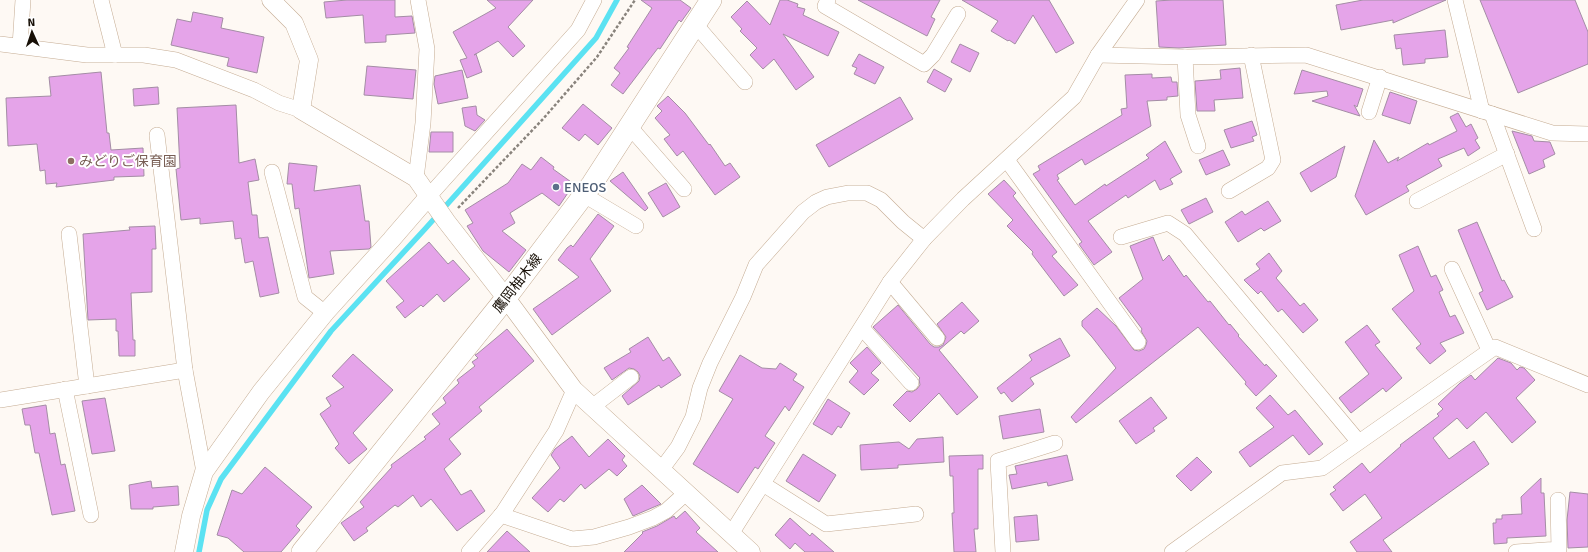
<svg xmlns="http://www.w3.org/2000/svg" width="1588" height="552" font-family="Signika,'Noto Sans JP',sans-serif">
<style>
.lines{fill:none;stroke-linecap:round;stroke-linejoin:round}
.stream{stroke:#5be2f2;stroke-width:5.5}
.building{fill:#e5a4e9;stroke:#a48da5}
.minor-casing{stroke:#c5ac93;stroke-width:16}
.tertiary-casing{stroke:#c5ac93;stroke-width:19}
.secondary-casing{stroke:#c5ac93;stroke-width:22}
.path{stroke:#89837c;stroke-width:2.5;stroke-dasharray:3 2;stroke-linecap:butt}
.minor{stroke:#fff;stroke-width:15}
.tertiary{stroke:#fff;stroke-width:18}
.secondary{stroke:#fff;stroke-width:21}
.education-dot{fill:#8d6e63;stroke:#fff;stroke-width:1.5}
.service-dot{fill:#5c6f8a;stroke:#fff;stroke-width:1.5}
.labels{text-anchor:middle;stroke-width:4;stroke-linejoin:round;paint-order:stroke}
.education-label{font-size:14px;fill:#785e54;stroke:#fff;text-anchor:start}
.service-label{font-size:14px;fill:#4e5e75;stroke:#fff;text-anchor:start}
.street-label{font-size:14px;fill:#170f06;stroke:#fff}
</style>
<rect width="100%" height="100%" fill="#fef9f4"/>
<g class="lines">
<!-- stream -->
<polyline class="stream" points="199,552 207,510 221,479 331,331 425,229 596,38 617,0"/>
</g>
<!-- building -->
<g class="building">
<polygon points="347,0 395,0 395,17 412,16 415,33 386,35 386,42 365,43 363,15 326,18 324,2"/>
<polygon points="487,0 533,0 508,27 525,46 513,57 498,41 474,55 476,54 482,72 467,78 460,60 467,58 453,32 496,8"/>
<polygon points="641,0 680,0 691,8 681,22 679,20 660,49 658,48 623,94 611,85 620,73 614,68 629,48 627,47 652,8"/>
<polygon points="780,0 787,0 798,4 797,7 805,9 803,15 839,32 828,56 783,34 814,77 796,90 774,59 763,69 750,55 757,48 740,31 742,29 731,17 747,1 770,25"/>
<polygon points="858,0 940,0 931,17 935,19 927,36"/>
<polygon points="962,0 1049,0 1074,43 1056,53 1033,15 1015,44 1009,40 1008,41 991,31 998,21"/>
<polygon points="1172,0 1223,0 1226,45 1179,48 1159,47 1156,1"/>
<polygon points="1363,0 1446,0 1393,23 1393,20 1341,30 1336,5"/>
<polygon points="1480,0 1575,0 1588,32 1588,64 1518,93"/>
<polygon points="193,12 223,18 221,28 264,37 257,73 227,66 229,58 171,45 177,19 191,22"/>
<polygon points="1445,30 1448,57 1425,59 1425,63 1403,65 1401,48 1396,49 1394,35"/>
<polygon points="960,44 979,53 970,72 951,62"/>
<polygon points="859,54 884,67 875,84 854,74 857,68 852,66"/>
<polygon points="367,66 416,70 413,99 364,95"/>
<polygon points="1240,68 1243,98 1214,100 1215,111 1197,111 1195,81 1221,79 1220,70"/>
<polygon points="934,69 952,79 945,92 927,82"/>
<polygon points="462,70 468,98 438,104 434,84 435,76"/>
<polygon points="1302,70 1363,89 1357,107 1354,105 1360,116 1312,101 1328,96 1327,91 1294,94"/>
<polygon points="101,72 107,133 109,133 111,150 143,148 144,176 114,177 114,180 56,187 57,183 46,184 45,170 40,171 37,144 8,146 6,98 51,96 49,77"/>
<polygon points="1152,74 1152,78 1171,77 1172,82 1177,82 1178,96 1167,97 1167,100 1147,101 1151,126 1085,165 1082,159 1057,175 1059,179 1057,180 1075,205 1105,184 1106,186 1149,158 1146,155 1165,141 1182,172 1170,179 1173,184 1160,190 1155,180 1128,198 1126,195 1088,221 1112,252 1094,265 1081,247 1079,244 1082,242 1033,174 1040,170 1038,166 1122,115 1121,109 1127,108 1125,75"/>
<polygon points="158,87 159,104 134,106 133,89"/>
<polygon points="1390,92 1417,101 1410,124 1382,115"/>
<polygon points="668,96 685,113 709,145 710,144 725,166 730,163 740,177 715,195 683,151 677,156 664,139 670,135 655,118 662,111 657,106"/>
<polygon points="900,97 913,119 829,167 816,145"/>
<polygon points="583,104 612,128 598,145 585,134 579,141 562,128"/>
<polygon points="236,105 239,163 255,159 259,180 248,182 252,215 257,215 259,238 268,237 279,293 260,297 253,261 245,263 241,238 235,239 233,221 200,224 200,218 181,220 176,169 180,168 177,108"/>
<polygon points="476,106 477,115 485,120 475,131 465,126 462,108"/>
<polygon points="1458,113 1466,127 1471,124 1478,138 1475,140 1480,148 1468,156 1464,148 1438,159 1442,166 1406,186 1409,191 1366,215 1355,196 1374,140 1388,163 1399,157 1397,161 1428,143 1429,145 1457,131 1450,117"/>
<polygon points="1252,121 1257,135 1252,137 1254,141 1231,148 1224,130"/>
<polygon points="1512,131 1532,136 1534,141 1550,142 1555,154 1543,160 1545,167 1529,174"/>
<polygon points="431,132 453,132 453,152 429,152"/>
<polygon points="1345,146 1336,177 1311,192 1300,173"/>
<polygon points="1223,150 1230,165 1206,175 1199,160"/>
<polygon points="541,157 554,167 553,169 574,184 559,206 542,193 510,213 515,223 502,231 526,250 509,272 483,251 467,226 473,223 465,210 508,183 522,164 531,170"/>
<polygon points="289,163 317,166 314,191 360,185 365,221 369,221 371,247 369,249 330,251 334,274 309,278 299,208 295,209 292,184 287,184"/>
<polygon points="623,172 648,208 645,211 610,181"/>
<polygon points="1004,180 1016,193 1013,196 1057,252 1052,256 1078,285 1064,296 1032,254 1033,252 1007,226 1013,220 988,194"/>
<polygon points="666,183 680,207 663,217 648,193"/>
<polygon points="1206,198 1213,212 1189,224 1181,210"/>
<polygon points="1268,201 1281,221 1264,231 1261,228 1238,242 1225,222 1242,211 1245,215"/>
<polygon points="598,214 614,226 590,259 611,291 552,335 533,309 579,277 558,260 567,248 571,245 573,247"/>
<polygon points="1477,222 1502,281 1504,280 1513,297 1487,310 1479,293 1483,291 1458,230"/>
<polygon points="155,226 156,249 152,249 152,292 131,293 133,340 135,340 135,356 119,356 118,331 116,331 116,319 88,320 83,234 130,230 129,227"/>
<polygon points="1153,237 1163,261 1169,255 1184,277 1186,275 1208,302 1210,301 1229,325 1230,324 1239,335 1238,336 1265,366 1266,364 1277,376 1256,396 1245,384 1246,382 1198,327 1076,423 1071,417 1116,368 1092,337 1082,326 1082,321 1097,308 1116,326 1134,350 1139,351 1144,349 1146,345 1147,341 1141,331 1142,329 1119,298 1143,279 1130,246"/>
<polygon points="429,242 448,264 453,260 470,279 444,302 437,294 423,307 421,305 405,318 396,307 404,301 386,281"/>
<polygon points="1418,246 1431,277 1436,275 1443,290 1439,292 1450,317 1455,315 1464,333 1440,343 1446,351 1430,364 1416,348 1421,344 1392,309 1414,291 1399,255"/>
<polygon points="1269,253 1282,271 1276,278 1300,306 1304,303 1318,320 1303,333 1282,309 1278,312 1261,291 1258,294 1244,280 1260,269 1256,264"/>
<polygon points="962,302 979,321 964,334 961,331 939,350 978,397 957,415 939,393 910,422 893,405 907,391 912,392 917,389 920,385 919,379 920,378 873,327 898,305 930,344 934,347 939,347 943,345 946,337 937,324"/>
<polygon points="1367,325 1380,342 1375,345 1402,378 1386,392 1383,388 1351,413 1339,398 1369,374 1345,342"/>
<polygon points="507,329 534,361 479,407 482,411 449,439 461,454 444,469 461,495 471,490 485,511 457,531 431,499 421,507 413,495 398,507 395,505 366,528 368,531 354,541 341,523 364,507 360,502 392,467 391,465 426,439 424,437 440,424 432,414 446,403 443,398 459,383 457,380 475,366 472,362 478,358 475,355 477,354"/>
<polygon points="648,337 663,361 669,357 681,375 661,388 659,385 628,405 622,396 639,381 640,376 638,372 634,369 629,368 612,380 604,368 631,352 629,349"/>
<polygon points="1060,338 1070,356 1030,378 1034,384 1012,402 1004,392 1001,394 997,388 1032,360 1029,355"/>
<polygon points="867,347 881,363 871,373 879,380 864,395 849,382 858,371 850,363"/>
<polygon points="353,354 393,390 353,433 367,449 349,464 335,448 339,444 320,414 331,406 326,398 344,387 332,376"/>
<polygon points="740,355 762,368 776,369 780,363 797,374 793,380 804,387 789,411 785,406 765,436 775,443 758,469 755,467 738,493 693,464 733,399 719,391"/>
<polygon points="1498,358 1511,363 1517,370 1520,367 1524,368 1535,380 1516,398 1536,422 1512,443 1486,412 1467,429 1457,418 1433,438 1449,459 1474,441 1489,464 1383,540 1392,552 1357,552 1350,542 1382,518 1365,494 1343,511 1330,494 1336,490 1333,487 1362,463 1370,473 1401,446 1400,445 1439,416 1437,414 1443,409 1438,404 1460,383 1471,375 1475,380"/>
<polygon points="1270,395 1288,415 1295,410 1323,444 1309,455 1293,435 1250,467 1239,452 1274,427 1256,408"/>
<polygon points="1151,397 1167,418 1153,428 1155,431 1136,444 1119,421"/>
<polygon points="105,398 115,451 92,454 82,401"/>
<polygon points="828,399 850,413 841,428 838,426 832,435 813,424"/>
<polygon points="46,405 50,434 55,433 61,465 65,464 75,511 52,515 39,453 35,453 30,425 25,425 22,409"/>
<polygon points="1040,409 1044,432 1003,439 999,416"/>
<polygon points="572,436 589,457 608,439 625,456 622,460 627,466 617,476 609,469 585,489 581,484 564,502 560,499 548,512 532,498 560,468 551,455 555,449"/>
<polygon points="943,437 944,462 898,465 898,468 861,470 860,445 899,442 909,449 917,439"/>
<polygon points="803,454 836,475 819,502 786,481"/>
<polygon points="983,455 983,469 978,469 978,529 974,529 976,552 954,552 952,513 954,513 953,476 950,476 949,456"/>
<polygon points="1067,455 1073,480 1048,486 1047,482 1012,489 1009,475 1017,474 1015,466"/>
<polygon points="1197,457 1212,472 1191,491 1176,476"/>
<polygon points="265,467 312,507 296,526 300,530 281,552 244,552 228,538 217,535 232,490 242,494"/>
<polygon points="1541,478 1541,493 1544,493 1546,536 1507,538 1507,543 1494,544 1493,523 1496,523 1496,519 1502,519 1502,515 1522,514 1521,497"/>
<polygon points="151,481 152,488 178,486 179,505 153,507 153,509 131,509 129,485"/>
<polygon points="642,485 661,504 633,516 624,499"/>
<polygon points="1570,492 1588,494 1588,547 1568,548 1567,520"/>
<polygon points="685,511 700,528 696,532 718,552 624,552 643,533 642,532 657,526 674,516 676,519"/>
<polygon points="1037,515 1039,540 1016,542 1014,517"/>
<polygon points="790,518 810,536 812,533 834,552 805,552 795,543 790,549 775,535"/>
<polygon points="507,531 530,552 487,552"/>
</g>
<g class="lines">
<defs>
<g id="minor">
<polyline points="101,0 115,55"/>
<polyline points="828,0 825,6 924,64 933,55 958,14"/>
<polyline points="1455,0 1482,111"/>
<polyline points="695,24 745,82"/>
<polyline points="0,44 87,55 144,55 176,60 254,90 279,103 301,110"/>
<polyline points="20,46 23,0"/>
<polyline points="1098,55 1185,57 1306,55 1552,133 1588,134"/>
<polyline points="1185,57 1188,115 1198,146"/>
<polyline points="1369,112 1380,77"/>
<polyline points="1492,114 1534,229"/>
<polyline points="629,126 684,189"/>
<polyline points="157,135 185,370 204,472"/>
<polyline points="1007,160 1138,342"/>
<polyline points="272,172 305,297 325,313"/>
<polyline points="416,178 423,123 427,49 418,0"/>
<polyline points="1229,191 1268,168 1273,160 1251,55"/>
<polyline points="584,195 636,226"/>
<polyline points="429,196 578,30 594,0"/>
<polyline points="1417,201 1507,154"/>
<polyline points="69,234 87,386"/>
<polyline points="1121,237 1168,223 1185,234 1358,441"/>
<polyline points="1452,269 1489,350"/>
<polyline points="890,282 937,338"/>
<polyline points="862,328 911,383"/>
<polyline points="65,389 91,515"/>
<polyline points="0,400 185,370"/>
<polyline points="592,407 631,377"/>
<polyline points="661,470 678,447 693,417 700,388 710,363 743,297 756,265 803,212 816,202 827,197 848,193 867,193 881,200 903,222 924,239"/>
<polyline points="763,484 826,524 916,514"/>
<polyline points="501,515 572,539 594,537 629,527 653,518 666,511 686,493"/>
<polyline points="731,534 890,282 924,239 963,199 1074,97 1098,55 1137,0"/>
<polyline points="469,552 502,514 556,431 574,390"/>
<polyline points="1003,552 998,461 1055,443"/>
<polyline points="1172,552 1282,473 1322,468 1495,347 1588,385"/>
<polyline points="1516,552 1559,549 1558,500"/>
</g>
<g id="tertiary">
<polyline points="271,0 294,23 309,60 301,110 416,178 446,221 506,298 574,390 751,552"/>
<polyline points="184,552 191,516 204,472 261,392 325,313 391,240 429,196"/>
</g>
<polyline id="secondary" points="302,552 506,298 592,184 711,0"/>
</defs>
<!-- minor casing -->
<use href="#minor" class="minor-casing"/>
<!-- tertiary casing -->
<use href="#tertiary" class="tertiary-casing"/>
<!-- secondary casing -->
<use href="#secondary" class="secondary-casing"/>
<!-- path -->
<polyline class="path" points="458,208 543,119 597,57 635,0"/>
<!-- minor -->
<use href="#minor" class="minor"/>
<!-- tertiary -->
<use href="#tertiary" class="tertiary"/>
<!-- secondary -->
<use href="#secondary" class="secondary"/>
</g>
<!-- markers -->
<circle class="education-dot" cx="71" cy="161" r="4"/>
<circle class="service-dot" cx="556" cy="187" r="4"/>
<g class="labels">
<!-- education labels -->
<g class="education-label">
<text x="79" y="166">みどりご保育園</text>
</g>
<!-- service labels -->
<g class="service-label">
<text x="564" y="192">ENEOS</text>
</g>
<!-- street labels -->
<g class="street-label">
<text transform="translate(517 283) rotate(-52)" y="5">鷹岡柚木線</text>
</g>
</g>
<!-- north arrow -->
<g transform="translate(32 32) rotate(357)" stroke="#ffffff" stroke-width="3" paint-order="stroke">
<path d="M0-3L7 15L0 10L-7 15Z" fill="#170f06"/>
<text y="-6" font-size="11" font-weight="bold" text-anchor="middle" fill="#170f06">N</text>
</g>
</svg>
